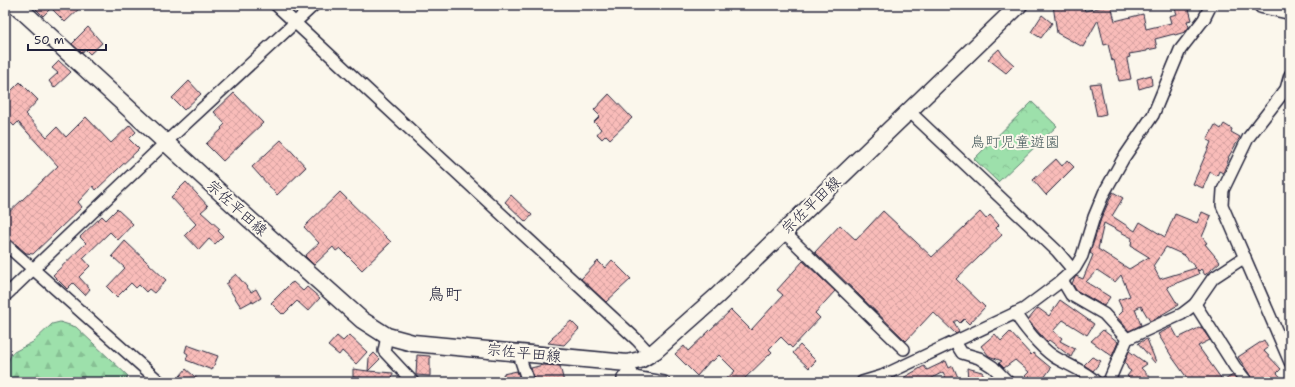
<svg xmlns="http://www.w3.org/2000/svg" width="1295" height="387" font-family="'Shantell Sans','Klee One',sans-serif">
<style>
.forest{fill:url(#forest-firs);stroke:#608173}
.park{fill:url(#park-crowns);stroke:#608173}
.building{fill:url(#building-cross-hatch);stroke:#22223b;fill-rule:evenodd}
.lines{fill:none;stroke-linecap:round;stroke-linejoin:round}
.street-casing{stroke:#22223b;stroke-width:14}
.secondary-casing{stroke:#22223b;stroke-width:19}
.street{stroke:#fbf7ec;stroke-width:11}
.secondary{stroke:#fbf7ec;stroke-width:16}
.labels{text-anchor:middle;stroke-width:4;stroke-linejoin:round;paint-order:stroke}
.park-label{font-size:15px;fill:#475b5d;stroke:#fbf7ec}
.street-label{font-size:15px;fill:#22223b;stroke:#fbf7ec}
.quarter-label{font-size:17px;fill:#22223b;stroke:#fbf7ec}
</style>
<defs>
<pattern id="forest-firs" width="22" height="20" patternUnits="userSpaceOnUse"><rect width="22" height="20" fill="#9de0ab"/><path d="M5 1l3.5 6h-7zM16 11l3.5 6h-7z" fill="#87c094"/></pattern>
<pattern id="park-crowns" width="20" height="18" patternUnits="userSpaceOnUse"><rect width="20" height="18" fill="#9de0ab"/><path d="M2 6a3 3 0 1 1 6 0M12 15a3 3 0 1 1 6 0" fill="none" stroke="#87c094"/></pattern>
<pattern id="building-cross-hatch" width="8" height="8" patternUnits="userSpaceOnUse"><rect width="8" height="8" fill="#f9bcb9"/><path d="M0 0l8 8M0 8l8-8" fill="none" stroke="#d5a1a0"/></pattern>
</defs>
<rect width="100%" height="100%" fill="#fbf7ec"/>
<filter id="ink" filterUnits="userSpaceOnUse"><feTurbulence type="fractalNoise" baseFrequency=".025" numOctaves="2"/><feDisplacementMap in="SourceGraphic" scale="8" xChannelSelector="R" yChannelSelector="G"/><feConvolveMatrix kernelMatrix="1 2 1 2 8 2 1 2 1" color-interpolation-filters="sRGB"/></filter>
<g filter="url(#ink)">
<!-- forest -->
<polygon class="forest" points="60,322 76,327 128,376 123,382 5,382 5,368 12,353 33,342 52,324"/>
<!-- park -->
<polygon class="park" points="1032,102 1057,126 998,182 974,159"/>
<!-- building -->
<g class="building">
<polygon points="40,5 83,5 65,22 51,8 43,16 36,9"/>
<polygon points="1053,5 1083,5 1085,11 1111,5 1115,21 1143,14 1146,29 1171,23 1169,16 1177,14 1175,9 1188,5 1192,20 1187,21 1189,27 1185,32 1175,35 1174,34 1155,39 1157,48 1147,50 1147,51 1129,54 1130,57 1127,58 1127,60 1131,79 1119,81 1114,60 1112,61 1108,44 1104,45 1098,20 1083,47 1057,33"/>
<polygon points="1042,15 1052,23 1041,38 1031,32"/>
<polygon points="88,27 102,43 90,54 85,49 82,53 72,44 76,40 75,40"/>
<polygon points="999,49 1003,55 1014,65 1006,73 988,59"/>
<polygon points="59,61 71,72 54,88 49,81 58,73 52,68"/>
<polygon points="1151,75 1152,85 1139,89 1137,79"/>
<polygon points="189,81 201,94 184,110 172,98"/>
<polygon points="20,82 38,100 25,114 47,137 57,127 66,137 86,117 111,143 130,125 136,132 129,139 139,149 96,190 93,186 78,202 82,207 33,254 26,253 10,239 5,237 5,216 58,166 18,122 14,126 5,117 5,97"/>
<polygon points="1100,83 1106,114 1097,116 1090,84"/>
<polygon points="234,93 263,123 223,161 206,144 222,129 221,128 225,124 214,112"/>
<polygon points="609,94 632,118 610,139 606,135 602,139 597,134 601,129 594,122 600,116 594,110"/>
<polygon points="1224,124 1232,129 1231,132 1240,137 1228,158 1229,158 1223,173 1219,171 1217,176 1210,172 1203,188 1193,184 1211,142 1207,140 1215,125 1221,129"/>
<polygon points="281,140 306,167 277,195 252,167"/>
<polygon points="1056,159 1062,166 1067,160 1074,167 1046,195 1033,180"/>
<polygon points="186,182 208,206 201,212 220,229 218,231 223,236 215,244 209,239 199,250 185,235 196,224 171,197"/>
<polygon points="340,192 391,242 362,270 340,248 336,251 333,247 314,265 305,256 319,243 304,227"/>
<path d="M1113,192L1123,198L1112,216L1135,231L1140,222L1165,237L1175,214L1197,223L1202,212L1211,216L1202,237L1207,243L1205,244L1220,262L1205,275L1201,269L1199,271L1197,269L1199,274L1167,287L1178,305L1158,317L1150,321L1141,306L1135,309L1141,325L1129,331L1117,317L1123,311L1118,300L1130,296L1121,275L1115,282L1097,270L1086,282L1110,297L1104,306L1076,290L1072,283L1076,276L1083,279L1093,255L1090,253L1101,219ZM1104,223L1132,238L1131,246L1149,257L1129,269L1098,249ZM1166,247L1184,255L1196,268L1160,279L1153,266Z"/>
<polygon points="511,195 532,215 526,222 505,202"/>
<polygon points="117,209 133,224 118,240 110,232 83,258 90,266 79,277 90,289 85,295 73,283 67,289 53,275 86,243 80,237 102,216 106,220"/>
<polygon points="883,211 932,257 980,212 986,219 990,215 999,225 996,228 1002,235 956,279 985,307 969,324 964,319 960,323 957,320 954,322 959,332 956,334 933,312 906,341 815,252 840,225 856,240"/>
<polygon points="125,241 166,280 154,293 149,289 146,292 139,285 136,288 131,283 117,297 107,287 125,268 112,256"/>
<polygon points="612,260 631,279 606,302 581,279 598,261 605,268"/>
<polygon points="803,261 835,291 815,313 820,318 792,348 781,337 769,349 772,352 741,382 723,382 735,371 719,355 713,361 711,360 697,376 675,354 684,346 688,351 731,310 751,330 783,295 777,290"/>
<polygon points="236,274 251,292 256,289 261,298 253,303 252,301 241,307 226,284 229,282 228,281"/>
<polygon points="293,282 303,291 307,287 320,298 308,311 297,301 284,314 283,313 282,314 271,303 291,283 292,283"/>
<polygon points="1060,300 1094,324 1087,335 1063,320 1053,331 1062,338 1060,341 1075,349 1071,357 1049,340 1047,342 1028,320 1038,308 1049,316"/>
<polygon points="571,321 579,329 564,345 548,343 553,338 552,337"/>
<polygon points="1172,327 1178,338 1201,327 1210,340 1198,346 1223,381 1233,375 1238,382 1190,382 1172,357 1158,334"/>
<polygon points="1103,330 1118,342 1112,356 1091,341"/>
<polygon points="1010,332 1031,355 1033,353 1051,368 1041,382 1019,382 1029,372 1015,360 1004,368 999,363 1002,361 989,356 981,346 995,334 1001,341"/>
<polygon points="349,335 367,352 356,364 342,351 339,355 328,346 337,336 343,341"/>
<polygon points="1147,339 1156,362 1155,363 1138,343"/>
<polygon points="1264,340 1268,348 1264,351 1281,369 1277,373 1285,382 1254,382 1252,378 1238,357"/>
<polygon points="187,345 218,356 212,370 186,360 188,354 185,352"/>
<polygon points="800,345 816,361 809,368 793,353"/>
<polygon points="1129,351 1147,364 1141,368 1154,382 1133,382 1127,376 1131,371 1128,369 1125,362"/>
<polygon points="374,353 380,359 368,371 393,373 392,382 353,377 353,369 368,371 369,358"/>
<polygon points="417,355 430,356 430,376 416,375"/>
<polygon points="1092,357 1101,361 1093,371 1084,365"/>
<polygon points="946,361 949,368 953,366 960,382 948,382 943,372 925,382 896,382 924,366 927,370"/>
<polygon points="543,365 560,366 564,382 535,382 531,368"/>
<polygon points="967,368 982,372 988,382 970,382 968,379"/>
<polygon points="186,369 201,382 175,382"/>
<polygon points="517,371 521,382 505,382 503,374"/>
</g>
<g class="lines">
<defs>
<g id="street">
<polyline points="276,5 637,340 650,354"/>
<polyline points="1290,75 1286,89 1248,138 1223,190 1222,205 1290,362"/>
<polyline points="909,111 1057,251 1073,270"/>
<polyline points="782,233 790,238 904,349"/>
<polyline points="5,244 160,382"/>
<polyline points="1062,280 1071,295 1104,314 1127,339"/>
<polyline points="5,296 165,143 314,5"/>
<polyline points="1195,304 1235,367 1247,382"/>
<path d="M1015,313C1023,326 1040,347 1053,356C1067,365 1084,370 1096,382"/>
<polyline points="387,336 384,351 413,382"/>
<polyline points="955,342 962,353 979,358 993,367 1008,382"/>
<polyline points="522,352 521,361 528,382"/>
<polyline points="627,363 634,377 664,382"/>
<polyline points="623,382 623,378 630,369"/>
<polyline points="862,382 882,376 1024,309 1060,282 1075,268 1082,256 1094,217 1104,193 1123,159 1153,115 1180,50 1204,19 1211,5"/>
<polyline points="1107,382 1109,381 1127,339 1182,314 1195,304 1213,278 1245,257"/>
</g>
<g id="secondary">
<polyline points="16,5 248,218 362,320 387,336 413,343 627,363 640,360 655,351 717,296 1019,5"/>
<polyline points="1262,5 1290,11"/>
</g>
</defs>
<!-- street casing -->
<use href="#street" class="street-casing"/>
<!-- secondary casing -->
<use href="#secondary" class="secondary-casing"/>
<!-- street -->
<use href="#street" class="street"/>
<!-- secondary -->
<use href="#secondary" class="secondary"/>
</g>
</g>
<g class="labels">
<!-- park labels -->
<g class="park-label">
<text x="1015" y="147">鳥町児童遊園</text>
</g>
<!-- street labels -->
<g class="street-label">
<text transform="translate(811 205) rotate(-44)" y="5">宗佐平田線</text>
<text transform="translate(237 208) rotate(42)" y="5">宗佐平田線</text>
<text transform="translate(524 353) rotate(6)" y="5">宗佐平田線</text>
</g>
<!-- quarter labels -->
<g class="quarter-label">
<text x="445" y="300">鳥町</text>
</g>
</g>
<!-- margin -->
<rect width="1295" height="387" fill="none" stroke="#fbf7ec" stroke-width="20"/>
<rect x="10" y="10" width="1275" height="367" fill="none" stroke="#22223b" stroke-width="1.5" filter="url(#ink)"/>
<!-- scale -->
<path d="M28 44v6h78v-6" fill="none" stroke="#22223b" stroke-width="2"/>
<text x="34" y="44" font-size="12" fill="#22223b" stroke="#fbf7ec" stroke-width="3" paint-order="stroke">50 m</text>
</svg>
